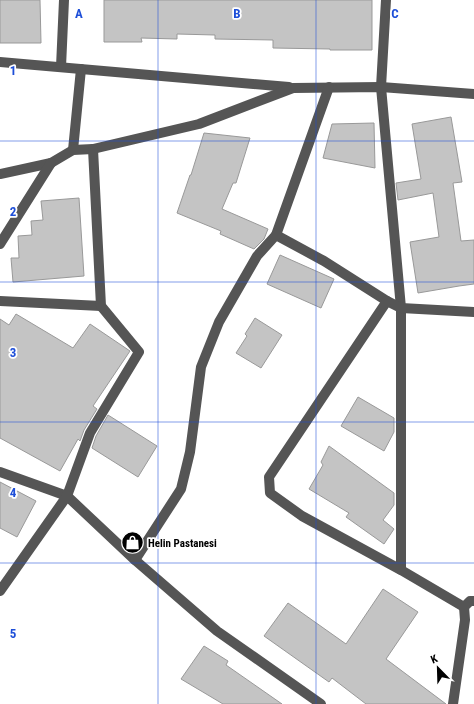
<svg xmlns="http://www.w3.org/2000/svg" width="474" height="704" font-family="'Roboto Condensed',sans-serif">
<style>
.building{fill:#c4c4c4;stroke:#999}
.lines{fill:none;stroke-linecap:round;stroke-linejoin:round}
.minor{stroke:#555;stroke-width:10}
.grid{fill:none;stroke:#1d4ed8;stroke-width:1;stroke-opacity:0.55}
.labels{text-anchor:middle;stroke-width:3.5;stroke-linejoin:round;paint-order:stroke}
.poi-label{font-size:11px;font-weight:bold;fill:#000;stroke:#fff;text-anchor:start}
.grid-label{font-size:13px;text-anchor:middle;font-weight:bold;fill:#1d4ed8;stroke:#fff;stroke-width:3.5;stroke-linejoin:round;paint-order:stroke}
</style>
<rect width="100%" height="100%" fill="#fff"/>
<!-- building -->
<g class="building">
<polygon points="0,0 40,0 41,43 0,43"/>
<polygon points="104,0 372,0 372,50 330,50 330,49 273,48 273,40 215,39 215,35 177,34 177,39 141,38 142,42 104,42"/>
<polygon points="451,117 462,182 453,183 461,241 474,240 474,284 459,286 418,293 410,242 439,237 433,193 398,200 396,183 421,179 412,124"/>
<polygon points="374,123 375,168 323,158 332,124"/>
<polygon points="204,133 250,138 236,183 233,183 222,209 268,229 264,239 254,249 220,234 221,231 177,213 190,175 191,175"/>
<polygon points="79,198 84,276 13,282 11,258 19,258 18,236 32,235 31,221 43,220 41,201"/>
<polygon points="280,255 334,279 321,308 267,284"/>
<polygon points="16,314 73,348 90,324 130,351 93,406 97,409 84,430 80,441 78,439 60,471 0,438 0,319 9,325"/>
<polygon points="255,318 282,335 261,368 236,353 247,336 245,334"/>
<polygon points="358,397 394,418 394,432 384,451 341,426"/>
<polygon points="108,415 157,446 138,477 92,448 96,436"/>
<polygon points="329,446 394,493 394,505 383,520 394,529 384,544 346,517 349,513 309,489 323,465 321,462"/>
<polygon points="0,482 36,501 17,537 0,528"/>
<polygon points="383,589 418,612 386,659 446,704 366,704 332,678 329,682 264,636 288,603 346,644"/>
<polygon points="204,646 228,661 226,665 282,704 223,704 181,679"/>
</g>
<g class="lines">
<!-- minor -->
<g class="minor">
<polyline points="386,0 381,87 401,308 401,570"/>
<polyline points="0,62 289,87"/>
<polyline points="61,67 64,0"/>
<polyline points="73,150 81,69"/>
<polyline points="0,174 51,163 73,150 93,149 199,124 293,88 381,87 474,94"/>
<polyline points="276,235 324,261 387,301 401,308 474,312"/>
<polyline points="0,244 51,163"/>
<polyline points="0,301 101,306"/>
<polyline points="387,301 269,477 270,493 302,516 401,570 464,607"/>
<polyline points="0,472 67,496 135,560 217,631 321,704"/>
<polyline points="135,560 181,489 190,452 201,367 219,322 257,256 276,235 329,87"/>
<polyline points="0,591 67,496 90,433 139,352 101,306 93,149"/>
<polyline points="453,704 465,620 464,607 470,601 474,601"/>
</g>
</g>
<!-- grid -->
<path class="grid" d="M158,0V704M316,0V704M0,141H474M0,282H474M0,422H474M0,563H474"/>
<!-- icons -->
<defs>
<symbol id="shop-disc" viewBox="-11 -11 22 22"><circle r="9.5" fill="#000" stroke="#fff"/><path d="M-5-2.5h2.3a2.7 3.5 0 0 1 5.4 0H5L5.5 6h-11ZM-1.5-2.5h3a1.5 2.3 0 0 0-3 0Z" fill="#fff"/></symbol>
</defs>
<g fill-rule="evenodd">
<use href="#shop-disc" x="120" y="530" width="25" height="25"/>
</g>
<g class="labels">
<!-- poi labels -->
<g class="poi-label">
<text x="148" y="547">Helin Pastanesi</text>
</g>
</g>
<g class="grid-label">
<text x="79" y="18">A</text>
<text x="237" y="18">B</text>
<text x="395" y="18">C</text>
<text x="13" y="75">1</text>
<text x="13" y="216">2</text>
<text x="13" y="357">3</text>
<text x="13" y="497">4</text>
<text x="13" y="638">5</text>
</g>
<!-- north arrow -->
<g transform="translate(438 668) rotate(337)" stroke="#ffffff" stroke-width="3" paint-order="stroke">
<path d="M0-3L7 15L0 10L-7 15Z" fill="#000000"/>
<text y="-6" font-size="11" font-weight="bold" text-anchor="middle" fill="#000000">K</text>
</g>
</svg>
